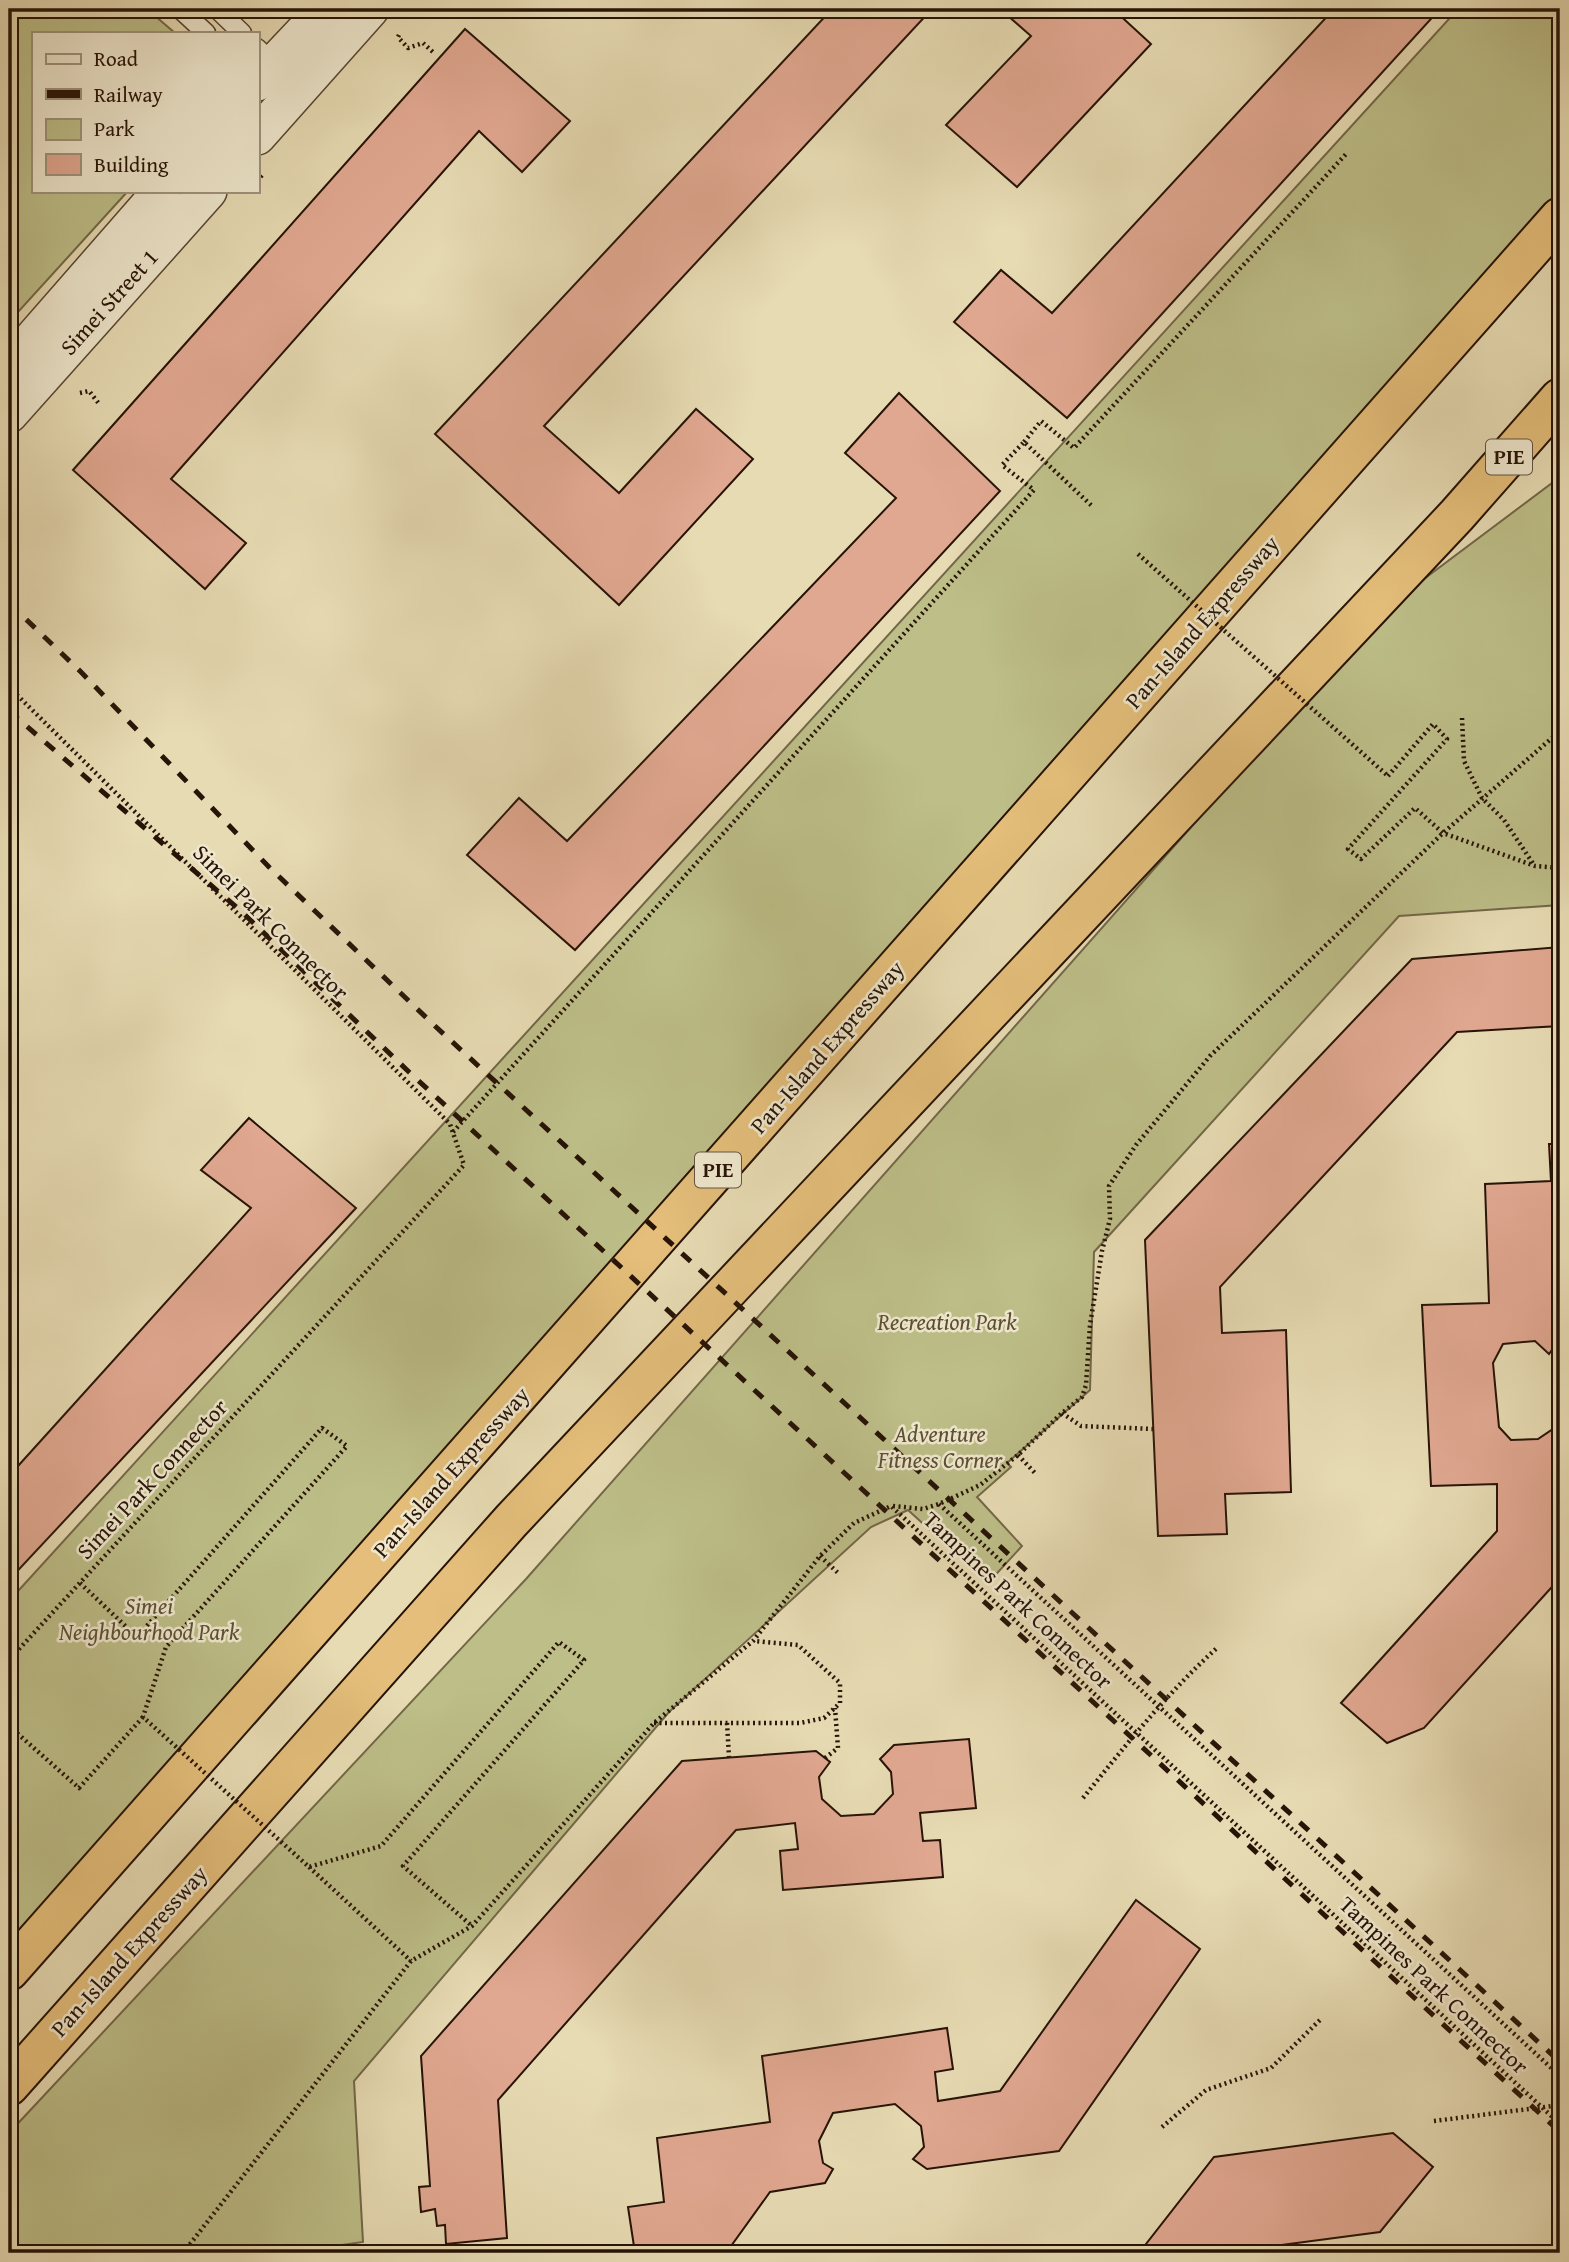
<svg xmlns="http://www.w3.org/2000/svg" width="1569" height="2262" font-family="'Gentium Book Plus',serif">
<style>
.green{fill:#bdbe88;stroke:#726848;stroke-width:2}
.building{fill:#e1a891;stroke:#271307;stroke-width:2}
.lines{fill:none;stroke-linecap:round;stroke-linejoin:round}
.service-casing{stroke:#574532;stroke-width:21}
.minor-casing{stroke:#574532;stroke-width:40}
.motorway-casing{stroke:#271307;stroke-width:42}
.path{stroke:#271307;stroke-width:4.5;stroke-dasharray:2 3.5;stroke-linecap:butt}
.service{stroke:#efe8ce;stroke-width:18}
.minor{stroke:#efe8ce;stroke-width:37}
.motorway{stroke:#e4be7a;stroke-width:38}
.rail{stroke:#271307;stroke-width:5;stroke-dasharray:12 12;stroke-linecap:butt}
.path-bridge{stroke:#271307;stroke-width:4.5;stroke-dasharray:2 3.5;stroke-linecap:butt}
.labels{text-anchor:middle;stroke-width:5;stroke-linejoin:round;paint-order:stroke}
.shield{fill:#efe8ce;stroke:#635343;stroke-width:2}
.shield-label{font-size:21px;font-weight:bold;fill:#271307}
.street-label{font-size:23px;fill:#271307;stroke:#efe8ce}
.park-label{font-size:23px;font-style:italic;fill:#5c4f34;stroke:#efe8ce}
</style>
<rect width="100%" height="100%" fill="#e7dbb3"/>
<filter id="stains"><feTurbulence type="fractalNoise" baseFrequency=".00286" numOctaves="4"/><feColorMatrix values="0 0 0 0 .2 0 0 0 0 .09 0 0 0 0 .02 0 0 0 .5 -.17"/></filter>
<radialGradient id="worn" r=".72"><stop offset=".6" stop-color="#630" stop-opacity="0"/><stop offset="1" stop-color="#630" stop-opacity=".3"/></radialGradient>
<!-- green -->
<g class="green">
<polygon points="9,9 147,9 175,33 33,33 33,191 128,191 9,322"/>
<polygon points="1458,9 1560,9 1560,211 9,1951 9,1601"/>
<polygon points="1560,477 1560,905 1399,916 1094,1252 1090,1390 1007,1463 1011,1467 977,1497 1022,1546 988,1583 908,1510 871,1527 669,1712 354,2081 363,2242 286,2253 9,2253 9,2133 526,1579 1384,609"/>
</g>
<!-- building -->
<g class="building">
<polygon points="832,9 932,9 544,426 619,493 696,409 753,459 619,605 435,434"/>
<polygon points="1000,9 1113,9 1151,44 1017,187 946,125 1031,36"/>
<polygon points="1334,9 1440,9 1067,418 954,322 1001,270 1052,313"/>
<polygon points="465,29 570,121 522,172 479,131 171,479 246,543 205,589 73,470"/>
<polygon points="899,393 1000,491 575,950 467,855 519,798 567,841 896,498 845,453"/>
<polygon points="1560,947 1560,1026 1457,1032 1220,1287 1222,1333 1286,1330 1291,1492 1225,1494 1227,1534 1158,1536 1145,1240 1412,959"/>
<polygon points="249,1118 356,1208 9,1580 9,1476 251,1208 201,1170"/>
<polygon points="1549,1144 1560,1144 1560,1243 1556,1245 1559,1340 1549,1354 1535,1341 1503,1344 1493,1363 1499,1427 1511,1440 1538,1439 1553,1429 1560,1440 1560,1578 1424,1728 1387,1743 1341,1703 1497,1531 1497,1484 1431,1486 1422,1305 1489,1303 1485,1184 1551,1181"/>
<polygon points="969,1739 976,1808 920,1813 923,1841 940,1840 943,1877 783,1890 780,1851 798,1849 795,1823 736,1830 498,2100 507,2238 446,2244 445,2225 437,2226 435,2209 421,2212 419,2187 430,2186 421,2056 682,1761 816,1751 830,1762 819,1777 822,1799 841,1816 874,1814 893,1794 891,1772 880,1759 894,1745"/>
<polygon points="1136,1900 1200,1949 1059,2151 927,2169 913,2159 924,2147 921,2126 895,2104 833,2113 819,2141 823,2163 833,2169 825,2183 770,2192 726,2253 635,2253 628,2207 664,2202 657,2138 770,2122 762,2056 947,2028 953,2069 935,2072 938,2101 1000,2091"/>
<polygon points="1393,2133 1433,2167 1380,2232 1266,2247 1261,2253 1139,2253 1214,2157"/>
</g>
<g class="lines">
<defs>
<g id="service">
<polyline points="180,9 206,33"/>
<polyline points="217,9 242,33"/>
<polyline points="257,48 278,68"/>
</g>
<g id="minor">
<polyline points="257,82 326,9"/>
<polyline points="257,136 370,9"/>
<polyline points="9,366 162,191"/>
<polyline points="9,414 208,191"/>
</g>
<g id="motorway">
<polyline points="9,1971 1560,217"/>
<polyline points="9,2086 511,1521 1457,515 1560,398"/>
</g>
</defs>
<!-- service casing -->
<use href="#service" class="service-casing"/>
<!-- minor casing -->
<use href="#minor" class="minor-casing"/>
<!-- motorway casing -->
<use href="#motorway" class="motorway-casing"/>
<!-- path -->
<g class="path">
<polyline points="144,9 152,16"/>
<polyline points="399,35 398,37 408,48 423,43 434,53"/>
<polyline points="257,181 264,173"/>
<polyline points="80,393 89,391 100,405"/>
<polyline points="1024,442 1041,421 1074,448 1347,153"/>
<polyline points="9,687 450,1124 464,1165 9,1660"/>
<polyline points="1462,718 1464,761 1482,798 1504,820 1534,865"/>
<polyline points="1388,776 1433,724 1447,739 1348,849 1361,859 1415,808 1443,833 1535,866 1560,868"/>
<polyline points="453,1132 1034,490 1002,465 1024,442 1093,507"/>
<polyline points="1062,1413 1081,1426 1153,1429"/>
<polyline points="1018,1455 1035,1473"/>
<polyline points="939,1504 1560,2076"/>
<polyline points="893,1506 923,1509 939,1504 980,1485 1018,1455 1062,1413 1082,1397 1086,1385 1090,1325 1102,1251 1110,1219 1109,1186 1136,1145 1210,1056 1443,833 1560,731"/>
<polyline points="820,1556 838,1573"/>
<polyline points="654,1723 800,1723 824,1718 840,1703 840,1683 798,1645 754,1641"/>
<polyline points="727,1723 729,1757"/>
<polyline points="9,1726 79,1788 143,1717"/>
<polyline points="825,1758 838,1748 835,1708"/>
<path d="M1083,1798C1126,1745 1167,1693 1218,1647"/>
<polyline points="309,1867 411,1961"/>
<polyline points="1434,2121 1560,2105"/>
<polyline points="1162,2127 1206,2090 1271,2068 1322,2018"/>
<polyline points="183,2253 411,1961 472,1926 654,1723 753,1641 820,1556 854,1523 891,1506 1560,2124"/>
</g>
<!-- service -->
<use href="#service" class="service"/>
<!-- minor -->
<use href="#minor" class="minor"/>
<!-- motorway -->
<use href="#motorway" class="motorway"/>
<!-- rail -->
<g class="rail">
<polyline points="9,603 81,672 269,867 435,1026 1560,2062"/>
<polyline points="9,711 242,912 409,1072 1560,2132"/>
</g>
<!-- path-bridge -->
<g class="path-bridge">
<polyline points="1138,554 1388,776"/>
<polyline points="80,1583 137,1637 322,1428 347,1446 166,1647 143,1717 309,1867 381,1846 559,1642 584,1660 403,1866 472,1926"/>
</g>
</g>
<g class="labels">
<!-- shield labels -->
<g class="shield">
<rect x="1486" y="439.5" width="46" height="35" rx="5"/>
<rect x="695" y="1152.5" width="46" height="35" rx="5"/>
</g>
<g class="shield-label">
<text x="1509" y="464">PIE</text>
<text x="718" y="1177">PIE</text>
</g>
<!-- street labels -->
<g class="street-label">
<text transform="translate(109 302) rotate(-48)" y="8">Simei Street 1</text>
<text transform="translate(1202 622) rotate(-49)" y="8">Pan-Island Expressway</text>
<text transform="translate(271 922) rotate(45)" y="8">Simei Park Connector</text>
<text transform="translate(827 1047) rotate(-49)" y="8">Pan-Island Expressway</text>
<text transform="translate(451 1472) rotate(-48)" y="8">Pan-Island Expressway</text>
<text transform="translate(152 1479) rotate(-47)" y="8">Simei Park Connector</text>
<text transform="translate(1018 1600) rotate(43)" y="8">Tampines Park Connector</text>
<text transform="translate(129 1951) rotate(-48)" y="8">Pan-Island Expressway</text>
<text transform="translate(1434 1985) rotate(43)" y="8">Tampines Park Connector</text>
</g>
<!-- park labels -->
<g class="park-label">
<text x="947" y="1330">Recreation Park</text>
<text x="940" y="1442">Adventure<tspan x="940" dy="26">Fitness Corner</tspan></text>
<text x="149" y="1614">Simei<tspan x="149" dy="26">Neighbourhood Park</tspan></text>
</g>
</g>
<!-- margin -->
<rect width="1569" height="2262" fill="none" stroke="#e7dbb3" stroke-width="35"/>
<rect x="10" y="10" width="1548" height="2241" fill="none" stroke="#271307" stroke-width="3.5"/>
<rect x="18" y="18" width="1534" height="2227" fill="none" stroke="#271307" stroke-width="2"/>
<!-- legend -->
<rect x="32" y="32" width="228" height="161" fill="#efe8ce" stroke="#9f937e" stroke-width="2"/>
<rect x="46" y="54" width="35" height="10" fill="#efe8ce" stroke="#9f937e" stroke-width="2"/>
<text x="94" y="66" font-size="21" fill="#271307">Road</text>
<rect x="46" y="89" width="35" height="10" fill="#271307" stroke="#9f937e" stroke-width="2"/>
<text x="94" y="102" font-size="21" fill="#271307">Railway</text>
<rect x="46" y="119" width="35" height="21" fill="#bdbe88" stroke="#9f937e" stroke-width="2"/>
<text x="94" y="136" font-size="21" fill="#271307">Park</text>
<rect x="46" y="154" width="35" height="21" fill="#e1a891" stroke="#9f937e" stroke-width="2"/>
<text x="94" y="172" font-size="21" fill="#271307">Building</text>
<rect width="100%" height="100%" filter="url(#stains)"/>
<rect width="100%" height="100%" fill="url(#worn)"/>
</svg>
